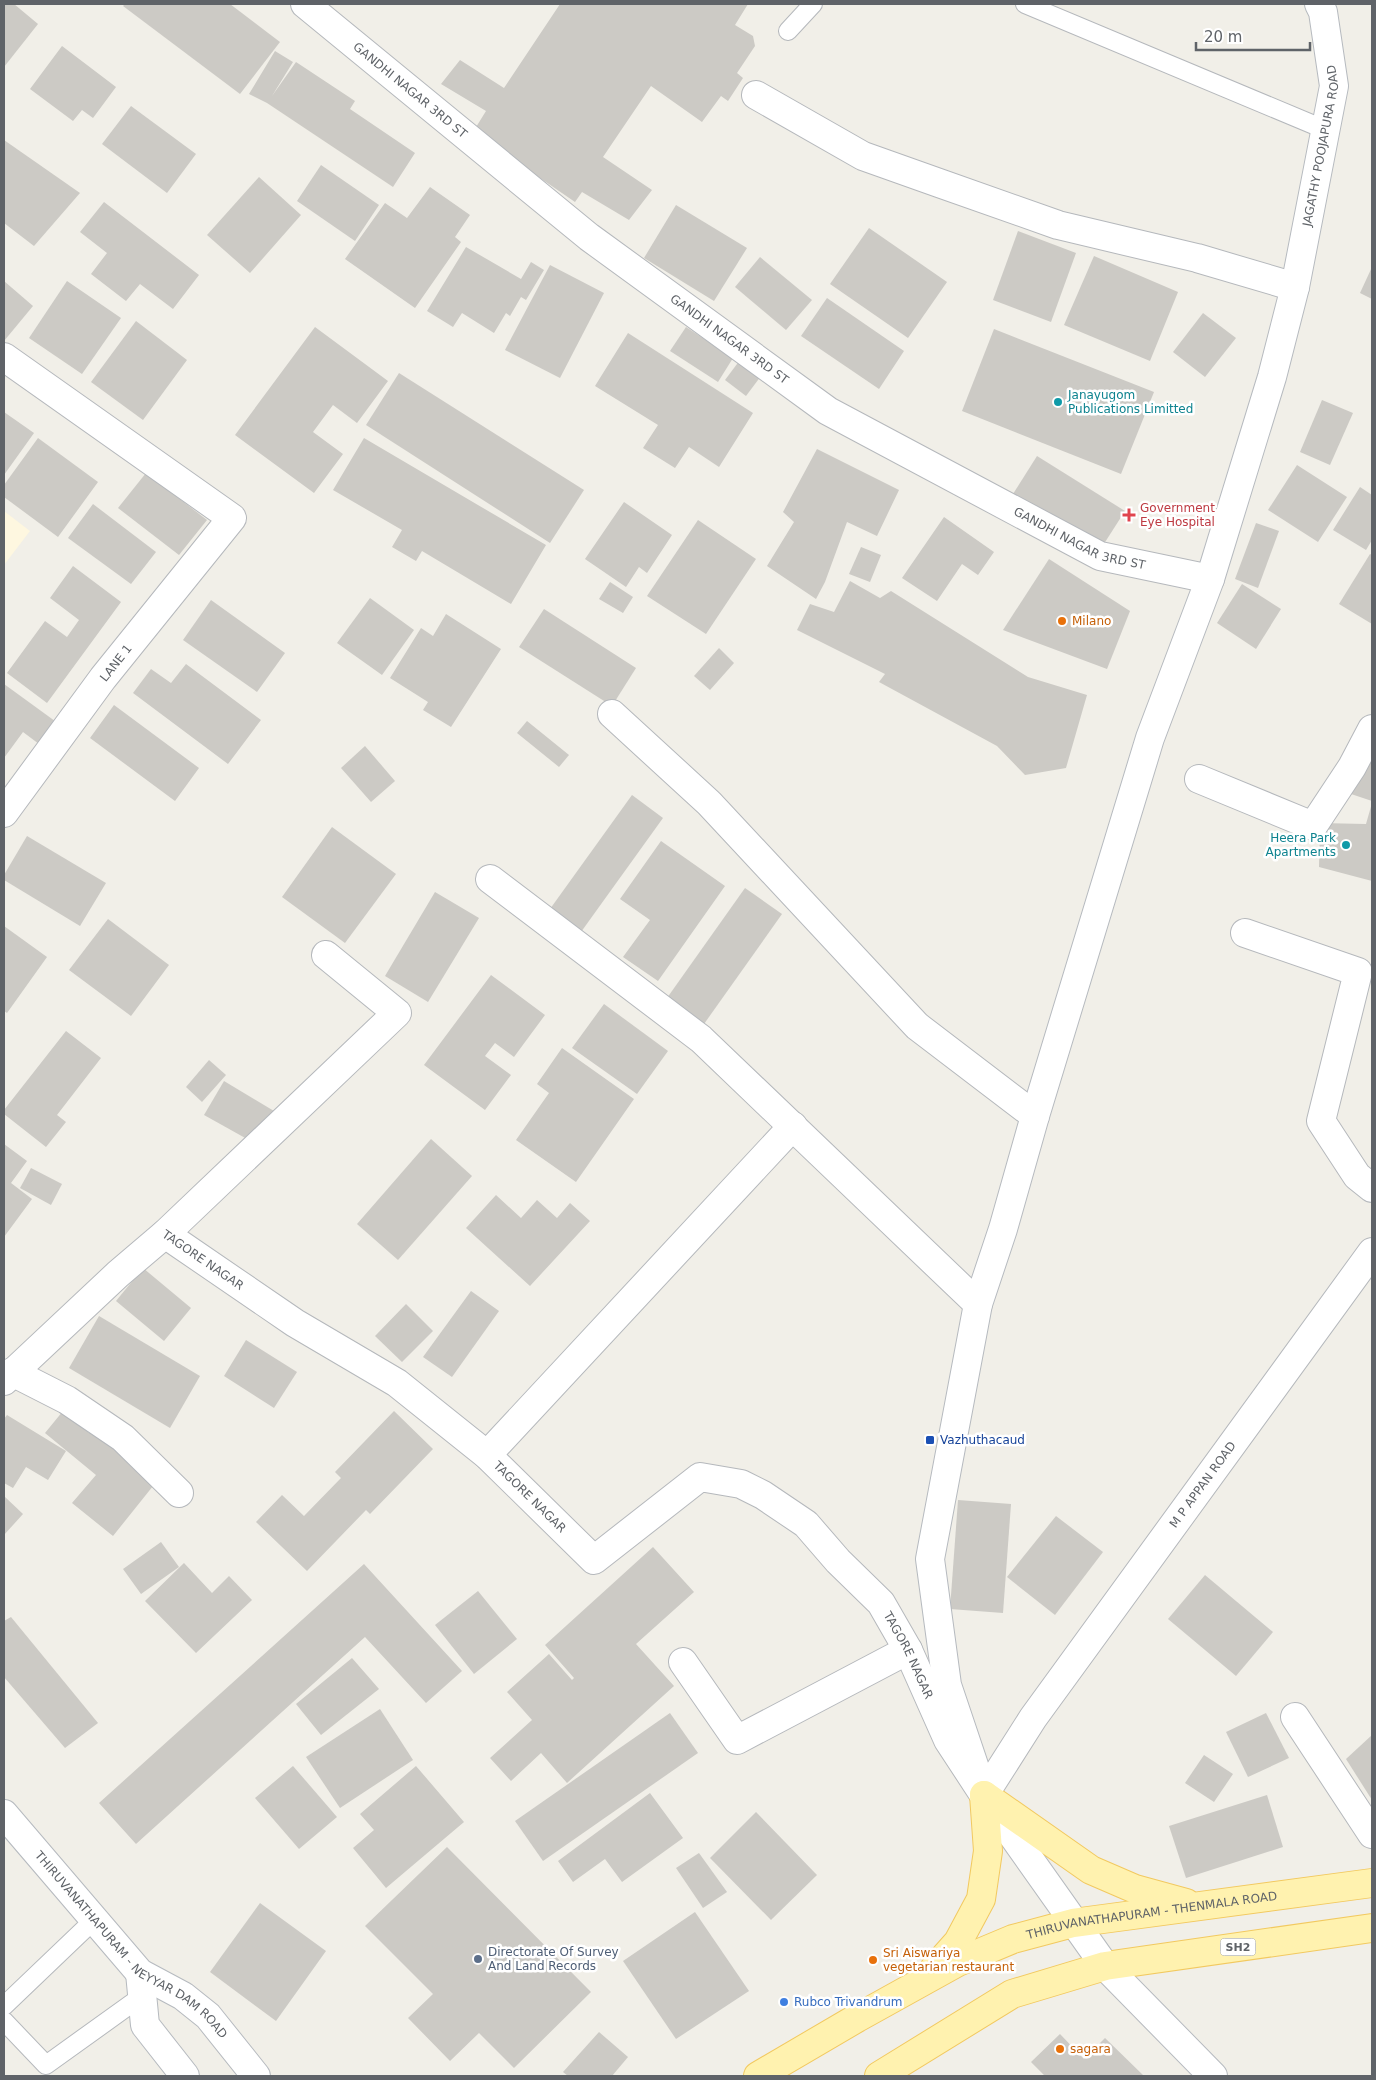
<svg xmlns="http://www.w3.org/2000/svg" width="1376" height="2080" font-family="'DejaVu Sans',sans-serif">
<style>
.commercial{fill:#fef7e0}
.building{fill:#cccac5}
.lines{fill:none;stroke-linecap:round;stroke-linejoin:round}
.service-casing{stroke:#b5b8bc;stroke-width:20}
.minor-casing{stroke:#b5b8bc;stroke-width:30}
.secondary-casing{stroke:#b6babf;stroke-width:30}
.primary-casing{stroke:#f2c960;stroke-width:30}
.service{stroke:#fff;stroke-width:18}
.minor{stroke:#fff;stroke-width:28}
.secondary{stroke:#fff;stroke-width:28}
.primary{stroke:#fff2af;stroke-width:28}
.culture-dot{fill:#0f9aa8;stroke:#fff;stroke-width:2}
.health-dot{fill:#e0444e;stroke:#fff;stroke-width:2}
.food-dot{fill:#e8710a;stroke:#fff;stroke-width:2}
.transit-dot{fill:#1a4fb4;stroke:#fff;stroke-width:2}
.service-dot{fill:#5c6f8a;stroke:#fff;stroke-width:2}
.shop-dot{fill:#3f7fe0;stroke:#fff;stroke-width:2}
.labels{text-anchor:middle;stroke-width:5;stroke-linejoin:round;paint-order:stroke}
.shield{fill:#fff;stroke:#8f9295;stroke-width:1}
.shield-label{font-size:11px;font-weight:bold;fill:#5f6368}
.street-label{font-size:12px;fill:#5f6368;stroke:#fff}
.culture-label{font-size:12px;fill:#0d838f;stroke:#fff;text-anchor:start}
.health-label{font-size:12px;fill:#be3a42;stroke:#fff;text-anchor:start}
.food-label{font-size:12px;fill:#c56008;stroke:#fff;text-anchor:start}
.transit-label{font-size:12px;fill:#164399;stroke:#fff;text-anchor:start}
.service-label{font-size:12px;fill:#4e5e75;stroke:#fff;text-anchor:start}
.shop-label{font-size:12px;fill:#366cbe;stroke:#fff;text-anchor:start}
</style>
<rect width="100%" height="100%" fill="#f1efe8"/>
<!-- commercial -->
<polygon class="commercial" points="4,511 30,531 4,565"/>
<!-- building -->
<g class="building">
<polygon points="4,4 14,4 38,24 4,67"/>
<polygon points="125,4 230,4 280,42 240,94 123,6"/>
<polygon points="560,4 748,4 735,25 753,36 755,46 737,73 743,78 728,101 721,96 702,122 651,86 603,157 652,190 629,220 582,192 575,202 473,132 486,111 441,84 460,60 504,88"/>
<polygon points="62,46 116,87 93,118 82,110 73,121 30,89"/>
<polygon points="275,51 293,62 272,96 296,62 355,101 350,109 415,153 393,187 267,103 249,94"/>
<polygon points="131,106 196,154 167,193 102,144"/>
<polygon points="4,140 80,193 34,246 4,223"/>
<polygon points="321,165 379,205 355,241 297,201"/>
<polygon points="259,177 301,215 250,273 207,235"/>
<polygon points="430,187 470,215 455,237 461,242 415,308 345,259 385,203 407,218"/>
<polygon points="104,202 199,275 173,309 140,284 126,301 91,274 107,253 80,232"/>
<polygon points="676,205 747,248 714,301 644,258"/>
<polygon points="869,228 947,282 908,338 830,284"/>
<polygon points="1018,231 1076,253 1051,322 993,300"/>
<polygon points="466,247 521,279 531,262 544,270 526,300 521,297 510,316 506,313 494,333 462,313 453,327 427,311"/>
<polygon points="1094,256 1178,292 1150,361 1064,325"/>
<polygon points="760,257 812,300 786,330 735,287"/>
<polygon points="550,265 604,293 560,378 505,350"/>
<polygon points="1372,267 1372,299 1360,293"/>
<polygon points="4,281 33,306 4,341"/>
<polygon points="67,281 121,318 82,374 29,338"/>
<polygon points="827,298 904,351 879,389 801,336"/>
<polygon points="1203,313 1236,338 1205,377 1173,352"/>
<polygon points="136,321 187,360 143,420 91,382"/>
<polygon points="315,327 388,381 357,423 333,405 313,432 343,454 314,493 235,435"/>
<polygon points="686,327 733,358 718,382 670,351"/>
<polygon points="994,329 1154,392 1121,474 962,411"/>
<polygon points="628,333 753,413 719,467 689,447 675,468 643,448 658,425 595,386"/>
<polygon points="743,356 764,372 746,396 725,380"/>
<polygon points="399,373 584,490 550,543 366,425"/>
<polygon points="1322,400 1353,413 1330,465 1300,452"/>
<polygon points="4,412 34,433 4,475"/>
<polygon points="38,438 98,482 58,537 4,497 4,485"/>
<polygon points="364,438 546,545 511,604 422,551 416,561 392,547 402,530 333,490"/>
<polygon points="817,449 899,490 877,536 847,522 825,582 816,599 767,566 794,522 783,512"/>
<polygon points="1037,456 1125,511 1100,550 1013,494"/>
<polygon points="1297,465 1347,497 1318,542 1268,510"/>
<polygon points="146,473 207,520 179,555 118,508"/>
<polygon points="1360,487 1372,495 1372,540 1366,550 1333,530"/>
<polygon points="624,502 672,535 647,573 639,567 626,587 585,559"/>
<polygon points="93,504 156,552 131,584 68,538"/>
<polygon points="944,517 994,552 978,575 962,564 937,601 902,578"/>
<polygon points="698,520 756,559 706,634 647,596"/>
<polygon points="1256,523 1279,531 1258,588 1235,579"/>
<polygon points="861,547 881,555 870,582 849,574"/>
<polygon points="1370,554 1372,555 1372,624 1339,604"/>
<polygon points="1049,559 1130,611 1107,669 1003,630"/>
<polygon points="73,566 121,602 47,703 7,673 45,621 67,637 79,620 50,598"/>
<polygon points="850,581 880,598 891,591 1028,677 1087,695 1066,768 1025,775 997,746 879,682 885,674 797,630 810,604 834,612"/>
<polygon points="610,582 633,597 623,613 599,599"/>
<polygon points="1242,584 1281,609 1256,649 1217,623"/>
<polygon points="370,598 414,630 382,675 337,643"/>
<polygon points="211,600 285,653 257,692 183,640"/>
<polygon points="544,609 636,668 612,706 519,647"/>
<polygon points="446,614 501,649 451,727 423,710 428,702 390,678 421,628 433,636"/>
<polygon points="719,648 734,663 710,690 694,676"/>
<polygon points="186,664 261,720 228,764 133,693 151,669 171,683"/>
<polygon points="4,684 59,724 43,747 23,732 4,758"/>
<polygon points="114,705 199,768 175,801 90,738"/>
<polygon points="527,721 569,755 559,767 517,733"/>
<polygon points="1365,743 1372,745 1372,801 1351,794"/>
<polygon points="365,746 395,781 371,802 341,768"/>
<polygon points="632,795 663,818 581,932 550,909"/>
<polygon points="1372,803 1372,881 1319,867 1320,823 1366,824"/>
<polygon points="332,827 396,874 345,943 282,897"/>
<polygon points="27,836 106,883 80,926 4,880 4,875"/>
<polygon points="661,841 725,886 658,981 623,957 650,920 620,899"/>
<polygon points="745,888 782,914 704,1024 667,998"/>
<polygon points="435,892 479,918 428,1002 385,976"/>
<polygon points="108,919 169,965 131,1016 69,970"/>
<polygon points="4,926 47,957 7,1013 4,1011"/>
<polygon points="491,975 545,1015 514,1057 495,1043 485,1056 511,1075 485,1110 424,1065"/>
<polygon points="604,1004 668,1051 637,1094 572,1048"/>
<polygon points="66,1031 101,1058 57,1115 66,1122 46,1147 4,1114 4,1110"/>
<polygon points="562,1048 634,1099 576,1182 516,1140 549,1093 537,1084"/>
<polygon points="209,1060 226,1075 202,1102 186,1087"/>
<polygon points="224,1081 274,1111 256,1144 204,1115"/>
<polygon points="431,1139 472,1176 398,1260 357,1224"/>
<polygon points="4,1144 27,1161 11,1183 32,1199 4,1237"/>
<polygon points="31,1168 62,1184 51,1205 20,1188"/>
<polygon points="496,1195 521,1218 537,1200 557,1218 570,1203 590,1221 530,1286 466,1228"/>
<polygon points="143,1268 191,1308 164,1341 116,1301"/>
<polygon points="471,1291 499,1311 452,1377 423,1357"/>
<polygon points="406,1304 433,1331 402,1362 375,1336"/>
<polygon points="99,1316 200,1376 170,1428 69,1368"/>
<polygon points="246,1340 297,1372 274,1408 224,1376"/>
<polygon points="63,1411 89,1433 92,1428 157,1481 113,1536 72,1503 96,1475 45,1433"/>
<polygon points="394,1411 433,1449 370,1514 366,1510 307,1571 256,1522 282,1495 304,1516 341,1478 335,1472"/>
<polygon points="7,1415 66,1451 48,1480 26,1467 13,1488 4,1483 4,1419"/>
<polygon points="4,1496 23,1514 4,1535"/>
<polygon points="958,1500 1011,1504 1003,1613 950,1609"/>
<polygon points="1056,1516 1103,1552 1055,1615 1007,1577"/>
<polygon points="161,1542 179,1567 141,1594 123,1569"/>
<polygon points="653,1547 694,1592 636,1644 674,1686 567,1783 541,1753 511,1781 490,1758 532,1720 507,1692 549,1654 572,1680 574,1678 545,1645"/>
<polygon points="184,1563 212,1593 229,1576 252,1600 196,1653 145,1601"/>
<polygon points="364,1564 462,1671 426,1703 365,1637 136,1844 99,1803"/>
<polygon points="1205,1575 1273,1632 1236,1676 1168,1619"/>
<polygon points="478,1591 517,1639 474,1674 435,1625"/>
<polygon points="11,1617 98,1723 65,1748 4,1677 4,1621"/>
<polygon points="352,1658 379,1689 321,1735 296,1704"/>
<polygon points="380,1709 413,1760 340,1808 306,1757"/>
<polygon points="670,1713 698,1753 543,1861 515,1821"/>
<polygon points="1266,1713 1289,1758 1248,1777 1226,1732"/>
<polygon points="1372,1735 1372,1800 1346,1759"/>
<polygon points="1204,1755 1233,1774 1214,1802 1185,1783"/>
<polygon points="293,1766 337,1817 299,1849 255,1798"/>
<polygon points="416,1766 464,1822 386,1888 353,1848 374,1830 360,1814"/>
<polygon points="650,1793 683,1838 622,1882 605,1859 573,1882 558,1861"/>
<polygon points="1267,1795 1283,1847 1186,1878 1169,1826"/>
<polygon points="756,1812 817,1875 771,1920 710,1858"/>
<polygon points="447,1847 591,1992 514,2068 479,2033 450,2061 408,2018 433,1994 365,1926"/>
<polygon points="699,1853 727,1892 703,1908 676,1868"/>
<polygon points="260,1903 326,1951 276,2021 210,1972"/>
<polygon points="695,1912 749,1991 676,2039 623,1961"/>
<polygon points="599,2032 628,2057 612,2076 568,2076 563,2072"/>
<polygon points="1060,2034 1084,2059 1105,2038 1144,2076 1045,2076 1031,2062"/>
</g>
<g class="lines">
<defs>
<g id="service">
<polyline points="1025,4 1326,130"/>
<polyline points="788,31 813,4"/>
<polyline points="4,2006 95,1919"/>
<polyline points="4,2021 46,2065 142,1996"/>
</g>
<g id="minor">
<path id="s1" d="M305,4L589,237L828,411L1100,556L1210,579"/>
<polyline points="756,95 863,156 939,183 1058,225 1197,258 1295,287"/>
<polyline points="4,357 232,518 103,678 4,813"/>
<polyline points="612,714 709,803 917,1026 1035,1116"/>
<polyline points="1199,779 1313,826 1352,767 1372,729"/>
<polyline points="490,879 701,1039 978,1304"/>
<polyline points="1245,933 1358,972 1321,1121 1357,1176 1372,1188"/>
<path id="s2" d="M165,1234L295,1323L397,1383L487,1455L594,1560L700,1477L741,1484L763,1495L806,1524L838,1561L881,1603L908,1650L948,1740L984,1795L1033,1718L1372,1252"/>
<polyline points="12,1372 67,1400 123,1438 179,1493"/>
<polyline points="4,1381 118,1274 165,1234 397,1013 326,955"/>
<polyline points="487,1455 793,1126"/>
<polyline points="683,1662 737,1740 908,1650"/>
<polyline points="1295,1717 1372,1834"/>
</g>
<g id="secondary">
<path id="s3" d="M4,1814L140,1973L183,1996L208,2016L256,2076"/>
<polyline points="140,1973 145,2025 185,2076"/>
<path id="s4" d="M1213,2076L1105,1966L984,1795L947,1685L930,1559L978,1304L1003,1229L1035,1116L1150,738L1210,579L1272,377L1295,287L1334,86L1323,12L1319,4"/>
</g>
<g id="primary">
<polyline points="984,1795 1091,1870 1135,1889 1186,1903"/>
<polyline points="934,1969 958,1942 981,1899 988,1851 984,1795"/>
<path id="s5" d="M758,2076L857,2018L958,1962L1013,1939L1073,1923L1372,1883"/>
<polyline points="879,2076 1012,1994 1105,1966 1372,1928"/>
</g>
</defs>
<!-- service casing -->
<use href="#service" class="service-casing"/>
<!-- minor casing -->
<use href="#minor" class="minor-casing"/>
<!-- secondary casing -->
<use href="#secondary" class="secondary-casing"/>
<!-- primary casing -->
<use href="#primary" class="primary-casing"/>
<!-- service -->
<use href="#service" class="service"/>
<!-- minor -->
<use href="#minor" class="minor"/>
<!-- secondary -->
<use href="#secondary" class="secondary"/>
<!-- primary -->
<use href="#primary" class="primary"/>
</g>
<!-- markers -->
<g class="culture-dot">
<circle cx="1058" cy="402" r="5"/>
<circle cx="1346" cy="845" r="5"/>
</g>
<path class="health-dot" d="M1126.5 507.5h5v5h5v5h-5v5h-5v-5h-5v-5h5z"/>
<g class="food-dot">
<circle cx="1062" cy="621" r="5"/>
<circle cx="873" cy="1960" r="5"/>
<circle cx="1060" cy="2049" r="5"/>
</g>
<rect class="transit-dot" x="925" y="1435" width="10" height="10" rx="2.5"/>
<circle class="service-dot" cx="478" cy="1959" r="5"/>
<circle class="shop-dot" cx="784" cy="2002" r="5"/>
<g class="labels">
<!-- shield labels -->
<rect class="shield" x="1220.5" y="1938.5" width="35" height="17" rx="4"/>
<g class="shield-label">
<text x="1238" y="1951">SH2</text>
</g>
<!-- street labels -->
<g class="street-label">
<text dy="4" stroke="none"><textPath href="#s1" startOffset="136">GANDHI NAGAR 3RD ST</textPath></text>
<text dy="4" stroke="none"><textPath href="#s4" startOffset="2076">JAGATHY POOJAPURA ROAD</textPath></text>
<text dy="4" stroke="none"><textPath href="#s1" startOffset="541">GANDHI NAGAR 3RD ST</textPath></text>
<text dy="4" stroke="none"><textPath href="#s1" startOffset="946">GANDHI NAGAR 3RD ST</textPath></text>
<text transform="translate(116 663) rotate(-52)" y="4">LANE 1</text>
<text dy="4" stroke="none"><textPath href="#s2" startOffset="46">TAGORE NAGAR</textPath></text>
<text dy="4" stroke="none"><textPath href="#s2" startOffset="1501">M P APPAN ROAD</textPath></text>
<text dy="4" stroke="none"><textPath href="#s2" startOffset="451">TAGORE NAGAR</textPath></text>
<text dy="4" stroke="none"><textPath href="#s2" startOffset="962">TAGORE NAGAR</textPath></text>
<text dy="4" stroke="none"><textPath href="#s5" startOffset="431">THIRUVANATHAPURAM - THENMALA ROAD</textPath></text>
<text dy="4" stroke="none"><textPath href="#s3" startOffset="184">THIRUVANATHAPURAM - NEYYAR DAM ROAD</textPath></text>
</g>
<!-- culture labels -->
<g class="culture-label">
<text x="1068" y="399">Janayugom<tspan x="1068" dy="14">Publications Limitted</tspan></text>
<text x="1336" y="842" text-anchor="end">Heera Park<tspan x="1336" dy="14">Apartments</tspan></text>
</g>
<!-- health labels -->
<g class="health-label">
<text x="1140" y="512">Government<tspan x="1140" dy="14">Eye Hospital</tspan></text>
</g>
<!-- food labels -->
<g class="food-label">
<text x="1072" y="625">Milano</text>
<text x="883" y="1957">Sri Aiswariya<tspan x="883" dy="14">vegetarian restaurant</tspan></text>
<text x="1070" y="2053">sagara</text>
</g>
<!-- transit labels -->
<g class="transit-label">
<text x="940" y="1444">Vazhuthacaud</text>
</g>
<!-- service labels -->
<g class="service-label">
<text x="488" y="1956">Directorate Of Survey<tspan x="488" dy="14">And Land Records</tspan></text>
</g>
<!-- shop labels -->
<g class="shop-label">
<text x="794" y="2006">Rubco Trivandrum</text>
</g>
</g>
<!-- border -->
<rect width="1376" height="2080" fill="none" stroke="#5f6368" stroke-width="10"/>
<!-- scale -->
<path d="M1196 42v8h114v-8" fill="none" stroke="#5f6368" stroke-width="2.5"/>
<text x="1204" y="42" font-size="15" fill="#5f6368" stroke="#ffffff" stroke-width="4" paint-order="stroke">20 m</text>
</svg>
